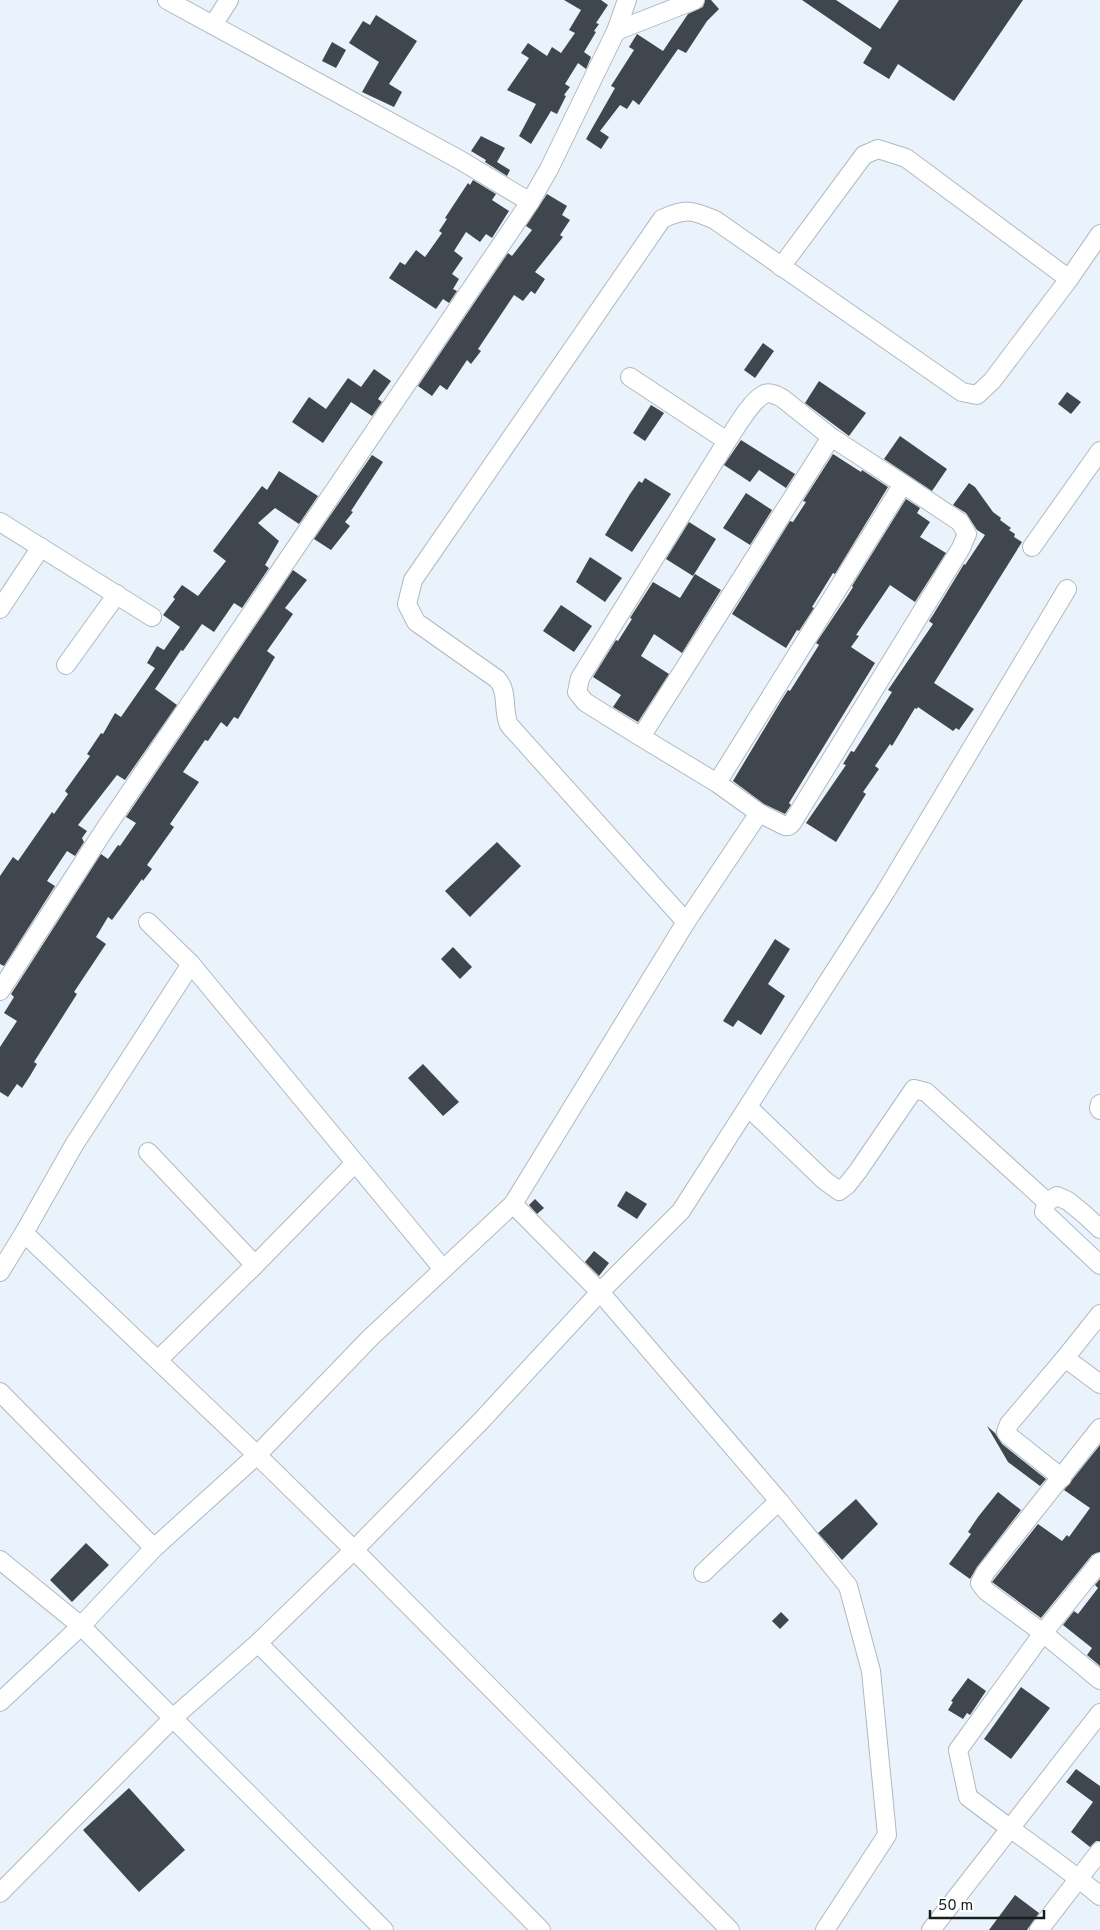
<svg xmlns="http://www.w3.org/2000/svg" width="1100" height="1930" font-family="Overpass,sans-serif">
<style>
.building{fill:#3f464d}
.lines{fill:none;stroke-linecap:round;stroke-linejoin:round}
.minor-casing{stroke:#b0b9c0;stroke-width:20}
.minor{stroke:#fff;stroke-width:18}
</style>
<rect width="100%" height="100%" fill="#eaf3fb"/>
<!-- building -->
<g class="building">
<polygon points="564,0 601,0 608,5 596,23 599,24 594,31 596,32 584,52 591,57 587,67 586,69 578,63 565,84 570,87 564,95 566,96 557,114 551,111 531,144 519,136 536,104 507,90 529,58 521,53 528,43 547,56 552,47 561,53 575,33 569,30 581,10"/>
<polygon points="705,0 711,0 719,9 707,21 686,53 678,49 639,105 633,100 627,109 620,105 600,131 609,137 601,149 586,139 615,88 611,86 634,50 629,47 637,34 663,51 688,14 703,7"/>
<polygon points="802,0 836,0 880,29 899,0 1023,0 954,101 898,64 889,79 863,63 872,48"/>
<polygon points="376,15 417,41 389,84 402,92 394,107 362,92 379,62 349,43 363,21 370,25"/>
<polygon points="332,42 346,50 336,68 322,61"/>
<polygon points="481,136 505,148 497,162 510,170 507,176 485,162 486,160 471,151"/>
<polygon points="473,180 496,194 492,200 509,211 492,238 486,234 480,242 466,232 454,251 463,258 452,274 459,279 453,289 457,291 449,303 443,299 436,309 389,278 400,262 405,265 416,250 425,257 442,233 439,231 447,219 445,218 468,183 470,185"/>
<polygon points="547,194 567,206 562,215 570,220 560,235 563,237 535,272 545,279 535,294 531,291 523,301 514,295 478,349 481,351 471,364 467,360 447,390 440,385 432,396 418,386 508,253 512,256 532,230 526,226"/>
<polygon points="763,343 774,351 755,378 744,370"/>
<polygon points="374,369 391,381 378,399 382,402 372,416 351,402 323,443 292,422 309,397 326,409 348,378 361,387"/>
<polygon points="819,381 866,413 849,436 805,403"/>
<polygon points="1067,392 1081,402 1071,414 1058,404"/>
<polygon points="651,405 664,413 645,441 633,433"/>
<polygon points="900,436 947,469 932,491 884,459"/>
<polygon points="741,440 795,474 786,488 759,470 750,482 724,465"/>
<polygon points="833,454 861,472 862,470 888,487 835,574 833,573 812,607 814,608 799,631 797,630 786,648 732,614 790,521 793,522 806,502 803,501"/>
<polygon points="372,455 383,462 351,511 353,512 345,522 350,526 331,550 314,539"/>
<polygon points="279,471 318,496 299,524 275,508 258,523 279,541 265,565 269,568 242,608 234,603 214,632 202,624 183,651 181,650 155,689 177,705 125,780 117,775 78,825 87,831 82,838 84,842 75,856 67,851 47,881 55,886 4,966 0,964 0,876 13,857 18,861 52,812 54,814 68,794 65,791 90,756 87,754 101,733 103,734 115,713 121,717 155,668 147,663 157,646 164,650 180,627 163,615 175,599 173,597 182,585 198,596 226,561 213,551 262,486 267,490"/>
<polygon points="645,478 671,494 632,552 605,535 630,494 639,481 642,483"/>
<polygon points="969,483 975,487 993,512 1001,518 1000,520 1011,528 1009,530 1015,534 1014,537 1022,542 934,683 974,709 959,730 956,728 953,731 918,707 917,709 915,708 892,746 890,744 875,766 879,769 863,792 866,794 836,842 806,823 846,765 843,764 851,751 854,752 868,730 892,692 888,690 933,624 929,621 933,615 964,564 965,565 985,535 977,530 966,513 953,505"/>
<polygon points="746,493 772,510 750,545 723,528"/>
<polygon points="906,499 920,508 917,513 930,522 920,537 946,553 915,602 890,585 856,635 859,636 851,647 875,663 789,803 791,805 785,814 764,804 733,781 781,701 788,690 790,691 819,645 816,643 848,595 853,587 852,586"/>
<polygon points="689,522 716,539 693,576 666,559"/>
<polygon points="590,557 622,578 605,602 576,582"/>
<polygon points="293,570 307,580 285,608 293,614 267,651 275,657 238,719 234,717 227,727 221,722 208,741 205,740 183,772 199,782 170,824 174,827 147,865 152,869 143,881 142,879 112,920 108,917 96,937 106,944 74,992 77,994 34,1062 37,1064 30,1076 22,1088 17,1084 8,1097 0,1092 0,1047 17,1021 4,1013 14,997 11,994 101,854 108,859 118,845 120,846 136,823 126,817"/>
<polygon points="695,574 721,590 682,653 654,634 641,656 669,674 638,722 613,707 621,695 593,677 616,640 618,641 632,619 630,618 653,582 680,598"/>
<polygon points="561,605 592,626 574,652 543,631"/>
<polygon points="497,842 521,866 470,917 445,891"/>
<polygon points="775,939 790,949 768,984 785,996 761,1035 738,1020 733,1027 723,1021"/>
<polygon points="453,947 472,967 460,979 441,959"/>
<polygon points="423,1064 459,1102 443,1116 408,1078"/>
<polygon points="626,1191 647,1204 637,1219 617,1206"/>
<polygon points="535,1199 544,1208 537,1214 529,1205"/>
<polygon points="594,1251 609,1263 599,1276 585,1262"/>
<polygon points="987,1426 995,1433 1002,1444 1046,1479 1040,1486 1008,1462"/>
<polygon points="1100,1445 1100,1552 1092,1555 1041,1618 992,1582 1038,1524 1062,1541 1067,1535 1069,1537 1090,1508 1064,1490"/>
<polygon points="998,1492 1021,1510 977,1567 970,1579 949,1564 971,1534 968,1532 978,1517"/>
<polygon points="856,1499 878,1524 842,1560 818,1533"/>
<polygon points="86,1543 109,1565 72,1602 50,1580"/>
<polygon points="1100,1579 1100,1666 1087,1655 1092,1648 1063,1625 1074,1611 1078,1614 1098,1588 1095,1585"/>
<polygon points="781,1612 789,1620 780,1629 772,1621"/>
<polygon points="968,1678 986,1691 970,1715 967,1713 963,1719 948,1710 953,1702 951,1701"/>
<polygon points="1021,1687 1050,1708 1011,1759 984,1739"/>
<polygon points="1076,1769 1100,1786 1100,1841 1096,1841 1090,1847 1071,1832 1093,1802 1066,1782"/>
<polygon points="129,1788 185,1850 139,1892 83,1830"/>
<polygon points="1015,1895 1039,1913 1029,1927 1027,1930 989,1930"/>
</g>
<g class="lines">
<defs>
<g id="minor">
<polyline points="167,0 460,160 530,202 549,169 616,31 695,0"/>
<polyline points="213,25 229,0"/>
<polyline points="616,31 627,0"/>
<polyline points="781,267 864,155 878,149 906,158 1069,279"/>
<polyline points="630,377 727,441"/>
<polyline points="831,437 903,484"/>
<polyline points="0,522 152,617"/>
<polyline points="1032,547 1100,451"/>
<polyline points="0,609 41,547"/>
<polyline points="66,665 117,594"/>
<path d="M641,737L585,702L577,692L580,678L727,441C736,428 750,402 763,395C769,391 776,395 782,398L831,437L641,737L717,783L903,484L960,522L967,534L961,548L792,823L789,826H785L759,813L717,783"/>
<polyline points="148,922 191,964 443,1269"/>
<path d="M686,922L509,725C502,709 509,692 497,679L416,622L407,604L413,580L662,219C686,208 692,210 715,220L962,392L977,395L992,381L1069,279L1100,234"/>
<polyline points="0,991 105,829 530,202"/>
<polyline points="1100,1104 1099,1108 1100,1110"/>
<polyline points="748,1107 824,1180 839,1191 847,1185 858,1171 914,1089 926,1092 1047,1202"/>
<polyline points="148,1152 255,1265 158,1360"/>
<polyline points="513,1204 600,1292 779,1501 848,1586 871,1671 887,1835 825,1930"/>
<polyline points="1100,1229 1084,1214 1068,1201 1057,1196 1047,1202 1044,1212 1100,1265"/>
<polyline points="24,1233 257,1455 354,1550 730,1930"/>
<polyline points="255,1265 355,1163"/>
<polyline points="0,1272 24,1233 74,1145 191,964"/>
<polyline points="1100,1314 1065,1358 1100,1384"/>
<polyline points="0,1392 154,1548"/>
<polyline points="1100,1428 985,1573 980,1583 986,1591 1043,1633 1100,1680"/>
<polyline points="1062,1478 1009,1436 1006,1432 1009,1424 1065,1358"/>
<polyline points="0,1560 81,1626 384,1930"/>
<path d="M1100,1562L1043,1633L958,1750L968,1797C1012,1831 1058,1861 1100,1896"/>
<polyline points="703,1573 779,1501"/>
<polyline points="258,1643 541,1930"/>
<polyline points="0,1702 81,1626 154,1548 257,1455 370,1338 513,1204 686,922 759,813"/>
<polyline points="0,1893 174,1717 258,1643 354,1550 481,1421 600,1292 681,1211 886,891 1067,589"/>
<polyline points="931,1930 1100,1713"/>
<polyline points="1039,1930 1100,1851"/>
</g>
</defs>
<!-- minor casing -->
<use href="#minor" class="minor-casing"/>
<!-- minor -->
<use href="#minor" class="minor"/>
</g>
<!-- scale -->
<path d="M930 1910v8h114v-8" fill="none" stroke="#1a1d1f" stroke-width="2.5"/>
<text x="938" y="1910" font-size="15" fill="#1a1d1f" stroke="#ffffff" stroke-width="4" paint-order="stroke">50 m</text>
</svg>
